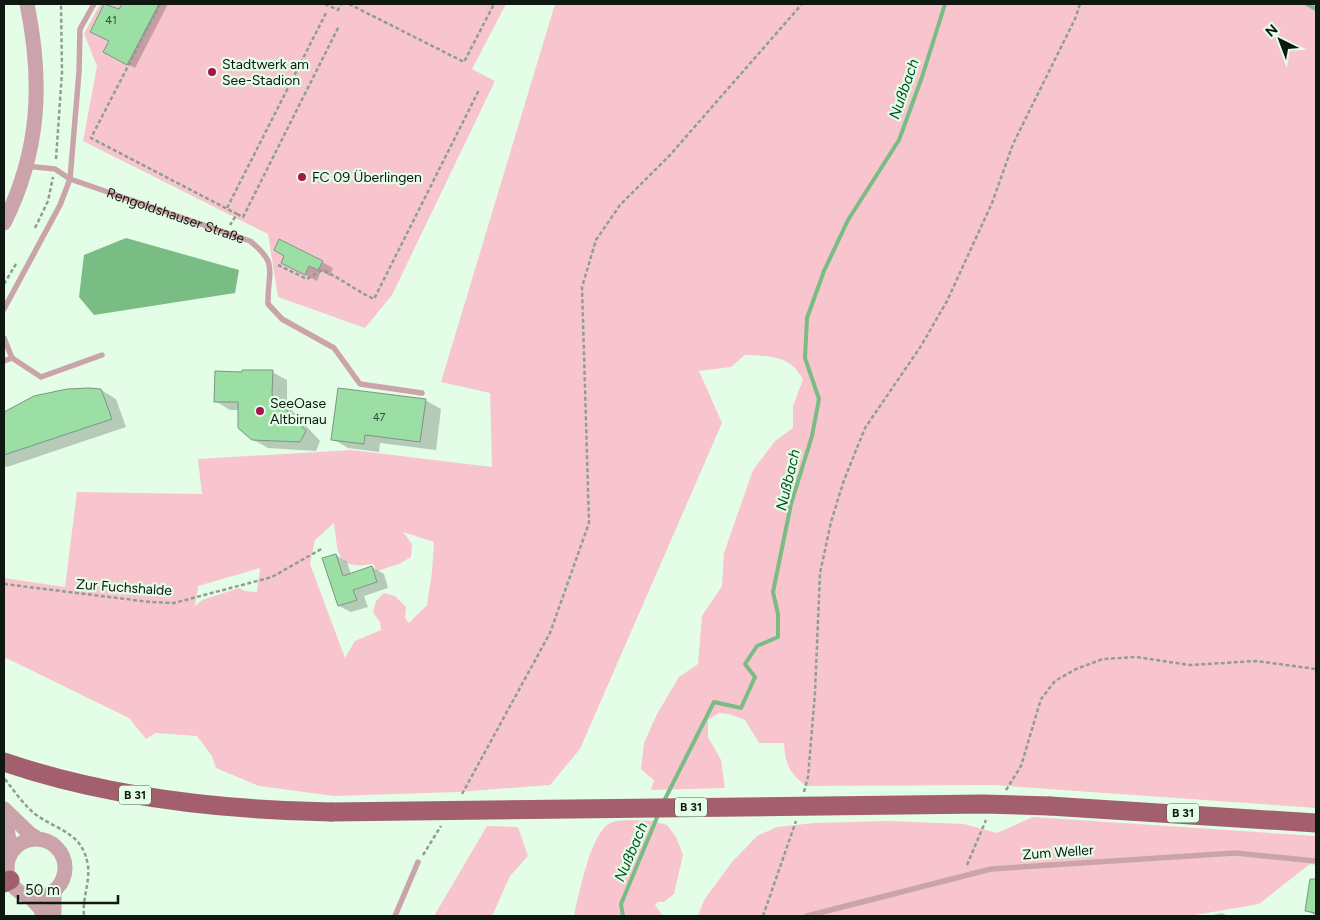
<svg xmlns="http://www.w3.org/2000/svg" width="1320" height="920" font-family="Figtree,sans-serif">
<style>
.green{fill:#f8c5cf;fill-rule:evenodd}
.water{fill:#79bc84}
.shadow{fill:#0003}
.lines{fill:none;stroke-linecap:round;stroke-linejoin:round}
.stream{stroke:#79bc84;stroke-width:4}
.building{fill:#9bdfa5;stroke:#7f9582}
.path{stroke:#8da090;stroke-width:2.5;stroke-dasharray:4 2.5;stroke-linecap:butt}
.service{stroke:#cba4ab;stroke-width:5.5}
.tertiary{stroke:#cba4ab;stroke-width:15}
.primary{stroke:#a35f6e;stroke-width:19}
.primary-bridge{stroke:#a35f6e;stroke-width:19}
.poi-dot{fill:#a7134d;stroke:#e4fde7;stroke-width:2}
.labels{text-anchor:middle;stroke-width:4.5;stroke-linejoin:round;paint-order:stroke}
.number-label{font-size:11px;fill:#324a35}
.shield{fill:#e4fde7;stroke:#4f5d50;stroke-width:1}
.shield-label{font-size:12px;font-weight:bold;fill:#0f1810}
.poi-label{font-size:14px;fill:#0f1810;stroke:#e4fde7;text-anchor:start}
.street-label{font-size:14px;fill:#0f1810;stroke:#e4fde7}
.water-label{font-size:15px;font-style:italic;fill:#02531f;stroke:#e4fde7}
</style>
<rect width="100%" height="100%" fill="#e4fde7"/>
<!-- green -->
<g class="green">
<polygon points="100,4 506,4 472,69 495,81 392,295 365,328 278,297 268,234 83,141 97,66 84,34"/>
<path d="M555,4H1316V808L993,785L806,786C789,773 785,763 784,743H759L745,720L729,714L719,713L708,720V737L721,760L725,788L651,790L654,780L641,769L644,743L657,714L679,677L698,664L702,616L722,586L724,553L753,470L775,441L793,428V406L803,380C791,355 770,356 745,355L731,367L699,371L722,423L580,749L550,785L458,792L334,796L259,786L216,768L212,756L197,736L155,733L146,739L129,718L4,657V578L65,587L77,492L202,494L198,459L351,450L492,467L490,393L441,382ZM334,523C338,554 336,570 373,564L377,571L399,564L411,557L412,544L403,532L434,542L432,572L427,605L409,623L405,618L406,607L395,596L384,593L376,601L373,612L380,622L381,630L355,641L345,658L310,564L315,540ZM260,568L257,592L245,591L239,588L202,600L195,606L198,586Z"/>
<polygon points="1033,817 1316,836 1316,865 1310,864 1259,904 1189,916 698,916 704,900 732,862 757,836 777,827 814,823 888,821 964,824 997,833"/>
<path d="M652,821L667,825L676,837L683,855L674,894L664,902H658L655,905L663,916H574C579,896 591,827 613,822C625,819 640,821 652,821Z"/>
<polygon points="487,826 518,827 528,856 510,876 492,916 434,916"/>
</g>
<!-- water -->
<polygon class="water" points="126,238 239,270 235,293 94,315 79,297 84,255"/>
<!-- shadow -->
<g class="shadow">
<polygon points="105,4 120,11 124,4 168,4 135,68 112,56 110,41 91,31"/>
<polygon points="286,256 322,262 333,268 330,276 321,271 317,281 282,263"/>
<polygon points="272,372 287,380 287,405 320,441 316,451 268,448 252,439 239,410 230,410 215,401"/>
<polygon points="101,390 116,399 126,427 7,467 4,465 4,414 34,397"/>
<polygon points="425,400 441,409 436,450 380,443 379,452 348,448 333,439"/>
<polygon points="336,555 347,562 351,574 372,567 384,574 388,588 364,596 368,607 351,612 339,606"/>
<polygon points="1314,888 1316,889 1316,916 1306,910"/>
<polygon points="1222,913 1228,916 1208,916"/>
</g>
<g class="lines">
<!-- stream -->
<g class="stream">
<polyline points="1307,4 1316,9"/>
<polyline points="664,801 714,702 741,708 755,677 745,664 757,646 778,637 778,614 773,592 791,504 812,436 819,399 805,358 807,318 824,271 848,220 899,140 922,77 945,4"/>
<polyline points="623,916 621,904 658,815"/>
</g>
</g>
<!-- building -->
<g class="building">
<polygon points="104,4 119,9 122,4 159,4 127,65 103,52 109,41 90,32"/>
<polygon points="279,239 323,261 318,270 309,266 305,275 281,263 284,256 274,250"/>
<polygon points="242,370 273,370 272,395 306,431 300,442 252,440 238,428 238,402 214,402 215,371 242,372"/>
<polygon points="89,388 101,389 112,419 4,455 4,412 34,396 67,389"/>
<polygon points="338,388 426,399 420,442 365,435 364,444 331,440"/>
<polygon points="336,554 343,576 372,566 377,582 353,590 357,600 338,606 322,558"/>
<polygon points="1310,879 1316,879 1316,913 1305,911"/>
</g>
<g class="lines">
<!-- path -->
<g class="path">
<polyline points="160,4 91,138 237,214 230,225"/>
<polyline points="325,4 338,10 341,4"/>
<polyline points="349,4 464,62 494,4"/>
<polyline points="56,159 62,72 61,4"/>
<polyline points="227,208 326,13"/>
<polyline points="237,214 243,217 339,26"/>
<polyline points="35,228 48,201 53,177"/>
<path d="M278,265L307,279L322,270C342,279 355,290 374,299L479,90"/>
<polyline points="4,284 16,264"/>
<polyline points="4,584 150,602 174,603 272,577 323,548"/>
<path d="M5,779C14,791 23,804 35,814C58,831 83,832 88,866C90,883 82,899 84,916"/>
<polyline points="1006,790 1021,766 1041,699 1055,681 1076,669 1103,659 1136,657 1190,665 1256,661 1316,669"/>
<polyline points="804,792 808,777 815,693 820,573 831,522 844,480 865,428 921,346 947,301 992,203 1013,144 1075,19 1080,4"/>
<polyline points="462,794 550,633 589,523 582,287 596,240 620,205 670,155 802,4"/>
<polyline points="423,855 441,826"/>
<polyline points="967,865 986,820"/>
<polyline points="763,916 796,821"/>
</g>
<!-- service -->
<g class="service">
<path id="s1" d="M26,166L55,169L70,179L250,241C280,265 267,271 268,304L282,319L334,348L360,384L422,393"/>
<polyline points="4,309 60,205 70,179 79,72 80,29 94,4"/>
<polyline points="4,338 12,358 41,377 102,355"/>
<polyline points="4,361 12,358"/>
<polyline points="395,916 418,862"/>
<polyline points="807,916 991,869 1235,853 1316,861"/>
</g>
<!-- tertiary -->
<g class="tertiary">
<path d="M4,223C40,151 43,82 27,4"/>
<polyline points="4,809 29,833 38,839"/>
<polyline points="4,809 11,853"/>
<circle cx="36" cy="868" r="29"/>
<polyline points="54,891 54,916"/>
<polyline points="29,896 40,908 44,916"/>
</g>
<!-- primary -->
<g class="primary">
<path d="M4,762C109,798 221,810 331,812"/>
<polyline points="1050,806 1316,823"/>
<polyline points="4,883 10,880"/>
</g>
<!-- primary-bridge -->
<polyline class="primary-bridge" points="331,812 983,804 1050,806"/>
</g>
<!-- markers -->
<g class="poi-dot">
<circle cx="212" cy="72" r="5"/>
<circle cx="302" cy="177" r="5"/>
<circle cx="260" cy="411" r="5"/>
</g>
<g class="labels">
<!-- number labels -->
<g class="number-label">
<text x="111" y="24">41</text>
<text x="379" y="421">47</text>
</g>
<!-- shield labels -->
<g class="shield">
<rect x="119" y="785.5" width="32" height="19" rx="4"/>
<rect x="675" y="797.5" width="32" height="19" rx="4"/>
<rect x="1167" y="803.5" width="32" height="19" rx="4"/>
</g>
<g class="shield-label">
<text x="135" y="799">B 31</text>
<text x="691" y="811">B 31</text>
<text x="1183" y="817">B 31</text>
</g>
<!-- poi labels -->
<g class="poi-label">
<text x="222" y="69">Stadtwerk am<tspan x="222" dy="16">See-Stadion</tspan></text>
<text x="312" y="182">FC 09 Überlingen</text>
<text x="270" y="408">SeeOase<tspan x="270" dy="16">Altbirnau</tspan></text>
</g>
<!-- street labels -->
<g class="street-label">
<text dy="5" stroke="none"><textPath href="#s1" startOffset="159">Rengoldshauser Straße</textPath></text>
<text transform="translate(124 587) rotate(4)" y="5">Zur Fuchshalde</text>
<text transform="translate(1058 852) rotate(-4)" y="5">Zum Weller</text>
</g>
<!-- water labels -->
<g class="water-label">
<text transform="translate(904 89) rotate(-71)" y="5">Nußbach</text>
<text transform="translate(788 480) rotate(-77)" y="5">Nußbach</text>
<text transform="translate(631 852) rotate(-67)" y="5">Nußbach</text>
</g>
</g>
<!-- border -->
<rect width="1320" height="920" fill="none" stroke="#0f1810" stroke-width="10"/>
<!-- north arrow -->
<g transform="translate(1280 40) rotate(318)" stroke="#e4fde7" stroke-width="4" paint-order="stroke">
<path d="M0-4L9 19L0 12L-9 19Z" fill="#0f1810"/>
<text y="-8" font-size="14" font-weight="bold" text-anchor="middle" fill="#0f1810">N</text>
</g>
<!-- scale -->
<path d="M18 895v8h100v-8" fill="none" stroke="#0f1810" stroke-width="2.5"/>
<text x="25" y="895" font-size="15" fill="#0f1810" stroke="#e4fde7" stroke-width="4" paint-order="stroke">50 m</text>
</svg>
